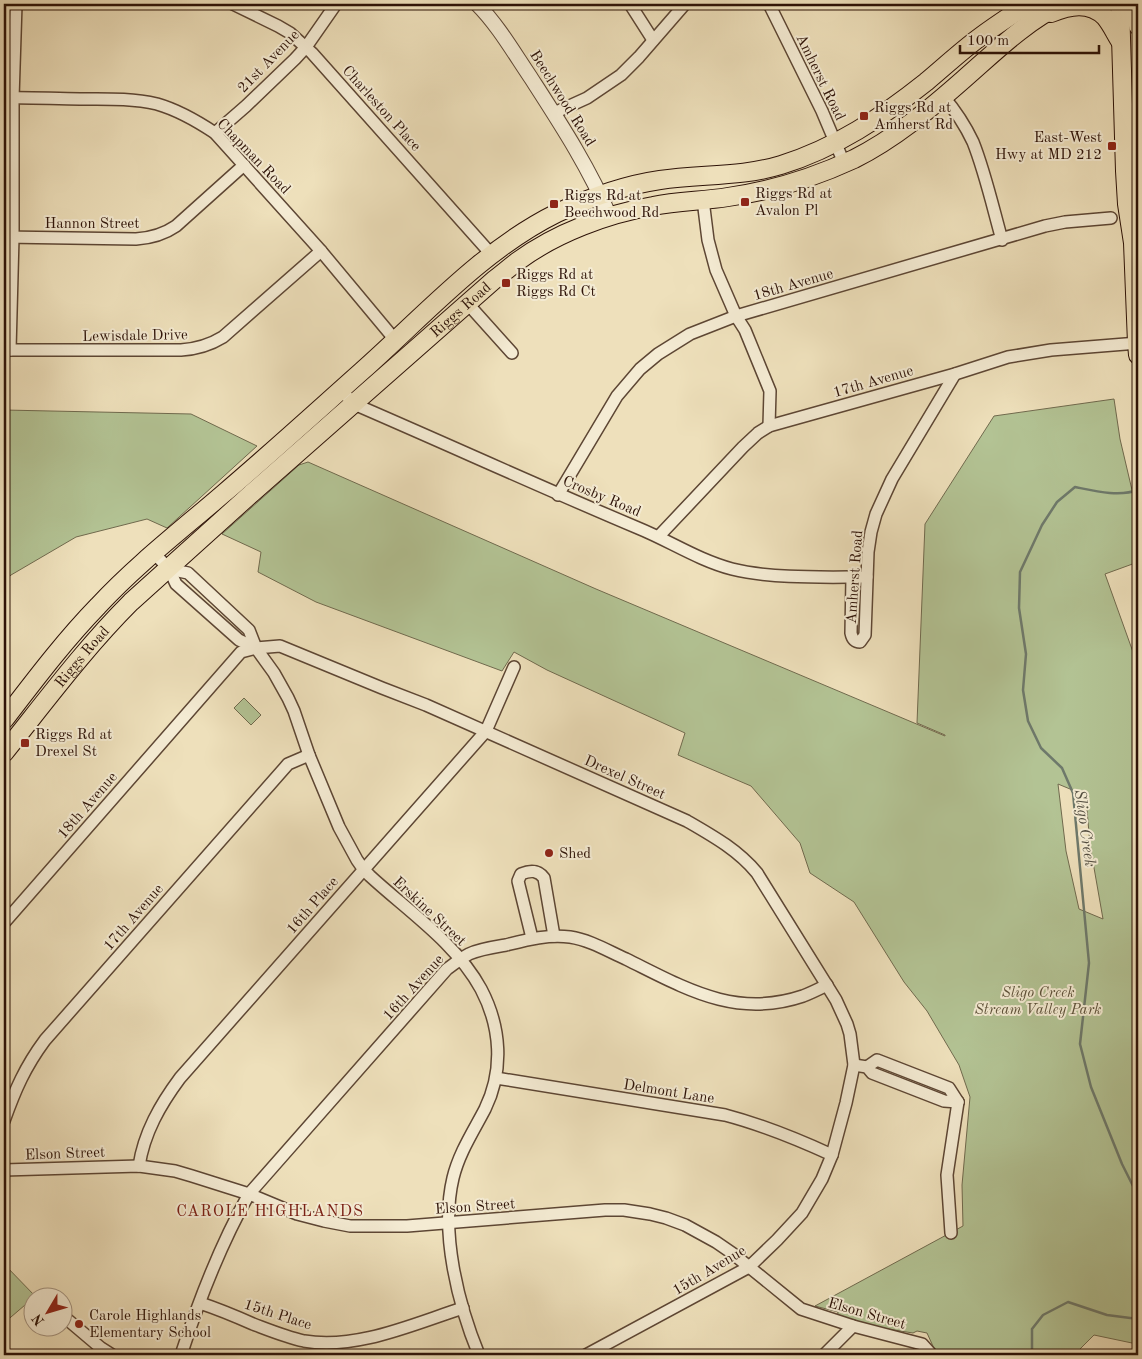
<svg xmlns="http://www.w3.org/2000/svg" width="1142" height="1359" font-family="'Old Standard TT',serif">
<style>
.green{fill:#b3c394;stroke:#706a4e;fill-rule:evenodd}
.lines{fill:none;stroke-linecap:round;stroke-linejoin:round}
.stream{stroke:#6e796b;stroke-width:2.5}
.minor-casing{stroke:#5d4634;stroke-width:14}
.tertiary-casing{stroke:#5d4634;stroke-width:16}
.primary-casing{stroke:#2d1207;stroke-width:20}
.minor{stroke:#f4ebd3;stroke-width:11}
.tertiary{stroke:#f4ebd3;stroke-width:14}
.primary{stroke:#eee0bb;stroke-width:18}
.poi-dot{fill:#8f2418;stroke:#f4ebd3;stroke-width:2}
.labels{text-anchor:middle;stroke-width:4;stroke-linejoin:round;paint-order:stroke}
.street-label{font-size:15px;fill:#2d1207;stroke:#f4ebd3}
.poi-label{font-size:15px;fill:#2d1207;stroke:#f4ebd3;text-anchor:start}
.park-label{font-size:15px;font-style:italic;fill:#5c5038;stroke:#f4ebd3}
.water-label{font-size:16px;font-style:italic;fill:#534e41;stroke:#f4ebd3}
.neighbourhood-label{font-size:16px;letter-spacing:1px;fill:#7a1f14;stroke:#f4ebd3}
</style>
<rect width="100%" height="100%" fill="#eee0bb"/>
<filter id="stains"><feTurbulence type="fractalNoise" baseFrequency=".004" numOctaves="4"/><feColorMatrix values="0 0 0 0 .2 0 0 0 0 .09 0 0 0 0 .02 0 0 0 .5 -.17"/></filter>
<radialGradient id="worn" r=".72"><stop offset=".6" stop-color="#630" stop-opacity="0"/><stop offset="1" stop-color="#630" stop-opacity=".3"/></radialGradient>
<!-- green -->
<g class="green">
<path d="M1114,399L1120,439L1132,490L1138,511V562L1105,574L1138,666V1036L1135,1044L1138,1047V1349L1132,1343L1094,1335L1074,1355H937L927,1333L917,1331L913,1333L837,1321L838,1312L815,1306L963,1226L962,1185L970,1097L959,1065L927,1011L904,982L854,902L810,873L800,843L751,786L678,755L685,733L547,670L514,652L502,671L316,602L258,572L261,552L222,534L299,465L308,462L596,589L945,736V735L917,723L925,524L994,416ZM1058,784L1082,794L1086,798L1090,845L1103,919L1079,909L1066,851Z"/>
<polygon points="4,410 191,414 257,446 167,528 147,519 76,537 11,575 4,582"/>
<polygon points="244,698 261,715 251,725 234,708"/>
<polygon points="4,1264 35,1296 32,1296 32,1299 4,1323"/>
</g>
<g class="lines">
<!-- stream -->
<g class="stream">
<path d="M1138,490C1119,497 1095,491 1075,487L1057,502L1042,525L1020,572L1019,608L1026,654L1023,690L1028,721L1041,748L1062,768L1073,793L1089,963L1080,1044L1091,1087L1122,1164L1138,1196"/>
<polyline points="1028,1355 1032,1350 1032,1329 1043,1315 1068,1302 1107,1315 1138,1319"/>
</g>
<defs>
<g id="minor">
<polyline points="233,4 278,26 290,33 312,53 491,254"/>
<polyline points="630,4 653,40"/>
<polyline points="769,4 822,111 844,163"/>
<path d="M943,96C955,110 965,125 973,142C985,172 993,208 1002,240"/>
<path d="M4,98C29,97 55,99 80,99C106,99 132,98 157,104C178,110 197,121 215,133L321,251L396,341"/>
<polyline points="554,113 587,98 621,75 639,57 685,4"/>
<polyline points="215,133 246,106 295,59 306,47 336,4"/>
<polyline points="703,200 708,240 716,270 736,316 745,330 770,391 769,426"/>
<path d="M4,237L136,239C151,238 163,235 176,226L244,165"/>
<polyline points="468,304 512,353"/>
<path d="M4,350H181C197,349 210,345 223,337L321,251"/>
<polyline points="10,350 13,237 13,98 16,4"/>
<path d="M341,390L354,404C449,445 543,488 638,528C670,541 698,560 732,569C773,579 824,577 867,577"/>
<polyline points="558,495 617,396 640,369 658,354 690,334 736,316 1045,226 1065,222 1111,218"/>
<polyline points="659,536 743,447 758,433 769,426 955,374 1008,357 1051,350 1138,343"/>
<path d="M154,553L169,569L176,584L239,640L256,648L280,646L382,688L426,705L687,821C713,836 738,850 757,873L836,1000L847,1024L850,1034L854,1065L846,1103L832,1155L822,1179L802,1213L777,1240L749,1267L586,1355"/>
<path d="M169,569L188,573L249,630L256,648L274,673L288,698L294,711L309,755L339,827L357,860L364,870L370,876C408,911 456,943 481,989C501,1027 504,1070 485,1109C473,1132 459,1153 453,1178C440,1232 458,1304 479,1355"/>
<path d="M852,577L851,633C852,638 854,642 860,642L865,635L868,552L871,532L876,514L892,479L955,374"/>
<polyline points="4,923 241,652 256,648"/>
<path d="M532,938L518,881L521,874C531,870 538,870 544,878L554,936"/>
<polyline points="854,1065 867,1067 872,1073 944,1101 958,1102"/>
<polyline points="867,1067 877,1060 949,1088 958,1102"/>
<path d="M496,1078L725,1115C763,1125 797,1139 832,1155"/>
<path d="M4,1121C15,1090 25,1067 45,1040L288,764L309,755"/>
<path d="M139,1166C144,1133 160,1105 180,1078L486,731L514,667"/>
<polyline points="4,1170 139,1166 175,1171 192,1176 249,1194 297,1214 324,1221 350,1226 407,1226 605,1210 624,1210 650,1214 666,1218 685,1225 716,1242 732,1253 801,1309 853,1326 922,1344 932,1355"/>
<polyline points="951,1233 947,1175 958,1102"/>
<path d="M200,1303C218,1309 235,1316 253,1324C269,1330 286,1337 304,1341C357,1350 413,1324 463,1308"/>
<polyline points="62,1315 101,1348 112,1355"/>
<path d="M181,1355C199,1300 220,1245 249,1194L447,969C454,964 461,958 469,954C480,949 494,947 506,945C526,940 548,934 570,937C590,940 608,951 626,959C685,988 735,1019 803,996C811,993 819,989 827,985"/>
<polyline points="824,1355 853,1326"/>
</g>
<path id="tertiary" d="M477,4C498,25 514,53 531,78C560,123 589,167 610,217"/>
<g id="primary">
<polyline points="1120,4 1125,171 1127,204 1133,243 1137,343 1138,355"/>
<polyline points="1138,4 1138,26"/>
<path d="M1051,13C1069,6 1089,1 1105,17C1111,24 1115,33 1120,41"/>
<path d="M4,720C34,681 64,641 98,606C136,565 180,531 223,494C270,454 316,412 362,371C424,316 482,250 557,213C589,198 625,185 660,180C701,174 742,177 781,165C836,148 882,117 926,82C944,67 961,51 980,37C996,25 1012,15 1028,4"/>
<path id="s1" d="M4,753C45,702 84,649 131,602L252,493L494,280C502,274 510,267 518,261C556,233 607,214 653,206C678,201 703,201 728,197C771,191 815,177 854,159C894,139 930,109 964,79C995,52 1025,22 1062,4"/>
</g>
</defs>
<!-- minor casing -->
<use href="#minor" class="minor-casing"/>
<!-- tertiary casing -->
<use href="#tertiary" class="tertiary-casing"/>
<!-- primary casing -->
<use href="#primary" class="primary-casing"/>
<!-- minor -->
<use href="#minor" class="minor"/>
<!-- tertiary -->
<use href="#tertiary" class="tertiary"/>
<!-- primary -->
<use href="#primary" class="primary"/>
</g>
<!-- markers -->
<g class="poi-dot">
<rect x="859" y="111" width="10" height="10" rx="2.5"/>
<rect x="1107" y="141" width="10" height="10" rx="2.5"/>
<rect x="740" y="197" width="10" height="10" rx="2.5"/>
<rect x="549" y="199" width="10" height="10" rx="2.5"/>
<rect x="501" y="278" width="10" height="10" rx="2.5"/>
<rect x="20" y="738" width="10" height="10" rx="2.5"/>
<circle cx="549" cy="853" r="5"/>
<circle cx="79" cy="1324" r="5"/>
</g>
<g class="labels">
<!-- street labels -->
<g class="street-label">
<text transform="translate(268 61) rotate(-46)" y="5">21st Avenue</text>
<text transform="translate(821 77) rotate(64)" y="5">Amherst Road</text>
<text transform="translate(563 98) rotate(58)" y="5">Beechwood Road</text>
<text transform="translate(382 108) rotate(48)" y="5">Charleston Place</text>
<text transform="translate(254 156) rotate(46)" y="5">Chapman Road</text>
<text x="92" y="228">Hannon Street</text>
<text transform="translate(793 284) rotate(-16)" y="5">18th Avenue</text>
<text dy="5" stroke="none"><textPath href="#s1" startOffset="638">Riggs Road</textPath></text>
<text transform="translate(135 335) rotate(-1)" y="5">Lewisdale Drive</text>
<text transform="translate(873 381) rotate(-16)" y="5">17th Avenue</text>
<text transform="translate(602 496) rotate(23)" y="5">Crosby Road</text>
<text transform="translate(854 577) rotate(-86)" y="5">Amherst Road</text>
<text dy="5" stroke="none"><textPath href="#s1" startOffset="124">Riggs Road</textPath></text>
<text transform="translate(625 777) rotate(24)" y="5">Drexel Street</text>
<text transform="translate(87 805) rotate(-49)" y="5">18th Avenue</text>
<text transform="translate(312 905) rotate(-49)" y="5">16th Place</text>
<text transform="translate(430 911) rotate(43)" y="5">Erskine Street</text>
<text transform="translate(133 917) rotate(-49)" y="5">17th Avenue</text>
<text transform="translate(413 987) rotate(-48)" y="5">16th Avenue</text>
<text transform="translate(669 1091) rotate(9)" y="5">Delmont Lane</text>
<text transform="translate(65 1153) rotate(-2)" y="5">Elson Street</text>
<text transform="translate(475 1206) rotate(-4)" y="5">Elson Street</text>
<text transform="translate(709 1270) rotate(-31)" y="5">15th Avenue</text>
<text transform="translate(867 1313) rotate(16)" y="5">Elson Street</text>
<text transform="translate(278 1314) rotate(18)" y="5">15th Place</text>
</g>
<!-- poi labels -->
<g class="poi-label">
<text x="874" y="112">Riggs Rd at<tspan x="874" dy="17">Amherst Rd</tspan></text>
<text x="1102" y="142" text-anchor="end">East-West<tspan x="1102" dy="17">Hwy at MD 212</tspan></text>
<text x="755" y="198">Riggs Rd at<tspan x="755" dy="17">Avalon Pl</tspan></text>
<text x="564" y="200">Riggs Rd at<tspan x="564" dy="17">Beechwood Rd</tspan></text>
<text x="516" y="279">Riggs Rd at<tspan x="516" dy="17">Riggs Rd Ct</tspan></text>
<text x="35" y="739">Riggs Rd at<tspan x="35" dy="17">Drexel St</tspan></text>
<text x="559" y="858">Shed</text>
<text x="89" y="1320">Carole Highlands<tspan x="89" dy="17">Elementary School</tspan></text>
</g>
<!-- park labels -->
<g class="park-label">
<text x="1038" y="997">Sligo Creek<tspan x="1038" dy="17">Stream Valley Park</tspan></text>
</g>
<!-- water labels -->
<g class="water-label">
<text transform="translate(1086 828) rotate(82)" y="6">Sligo Creek</text>
</g>
<!-- neighbourhood labels -->
<g class="neighbourhood-label">
<text x="270" y="1216">CAROLE HIGHLANDS</text>
</g>
</g>
<!-- margin -->
<rect width="1142" height="1359" fill="none" stroke="#eee0bb" stroke-width="20"/>
<rect x="5" y="5" width="1132" height="1349" fill="none" stroke="#2d1207" stroke-width="2.5"/>
<rect x="10" y="10" width="1122" height="1339" fill="none" stroke="#2d1207"/>
<!-- north arrow -->
<g transform="translate(48 1312) rotate(232)"><circle r="24" fill="#f4ebd3" stroke="#a49481"/>
<path d="M0-4L9 19L0 12L-9 19Z" fill="#8f2418"/>
<text y="-8" font-size="14" font-weight="bold" text-anchor="middle" fill="#2d1207">N</text>
</g>
<!-- scale -->
<path d="M960 45v8h139v-8" fill="none" stroke="#2d1207" stroke-width="2.5"/>
<text x="967" y="45" font-size="15" fill="#2d1207" stroke="#f4ebd3" stroke-width="4" paint-order="stroke">100 m</text>
<rect width="100%" height="100%" filter="url(#stains)"/>
<rect width="100%" height="100%" fill="url(#worn)"/>
</svg>
